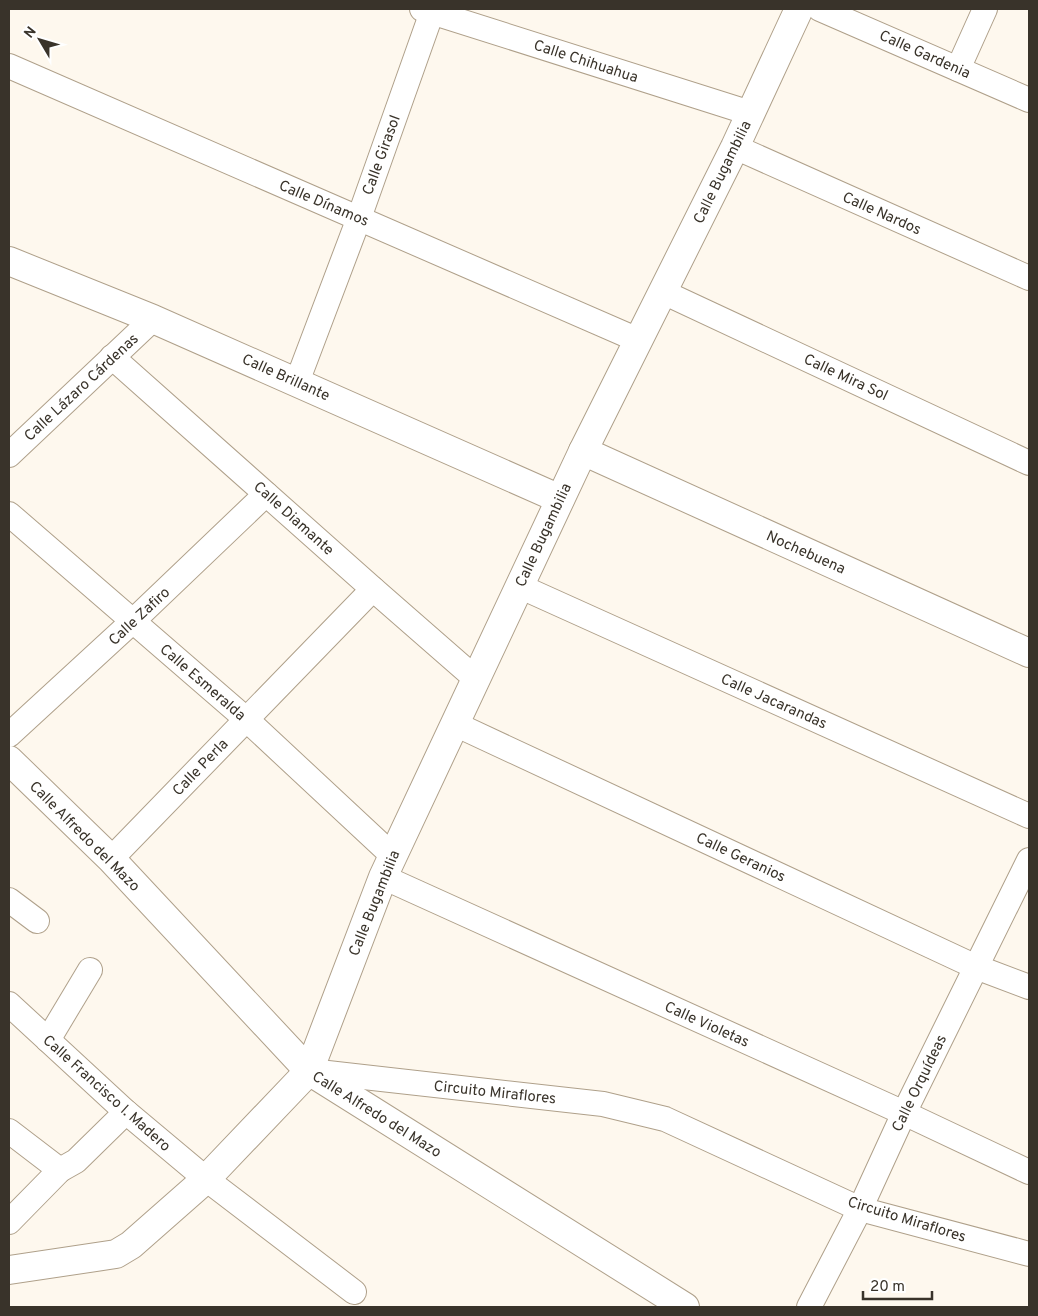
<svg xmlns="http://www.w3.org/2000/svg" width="1038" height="1316" font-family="Overpass,sans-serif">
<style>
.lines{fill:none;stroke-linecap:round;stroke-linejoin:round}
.minor-casing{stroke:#afa08a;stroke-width:26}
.tertiary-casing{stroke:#afa08a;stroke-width:30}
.minor{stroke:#fff;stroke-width:24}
.tertiary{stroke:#fff;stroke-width:28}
.labels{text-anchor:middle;stroke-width:4;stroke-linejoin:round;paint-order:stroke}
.street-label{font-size:15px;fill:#39332a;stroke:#fff}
</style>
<rect width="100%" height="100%" fill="#fef8ee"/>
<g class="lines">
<defs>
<g id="minor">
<polyline points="422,9 750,113"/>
<polyline points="820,9 1029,100"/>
<polyline points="9,66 638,340"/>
<polyline points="958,69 985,9"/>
<polyline points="735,147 1029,278"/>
<polyline points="663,292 1029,463"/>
<polyline points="112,357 373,589 476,679"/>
<polyline points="297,382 359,218 432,12"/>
<polyline points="9,455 153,319"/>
<polyline points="9,514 246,719 393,856"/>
<polyline points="519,586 1029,816"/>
<polyline points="455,724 976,967 1029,987"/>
<polyline points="9,735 133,621 266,494"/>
<polyline points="111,859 373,589"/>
<polyline points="383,877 904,1113 1029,1172"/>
<polyline points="9,900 37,921"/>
<polyline points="9,1004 126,1112 206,1179 354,1292"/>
<polyline points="48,1040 90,970"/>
<polyline points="310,1071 603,1104 665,1119 860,1209 1029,1254"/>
<polyline points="9,1131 60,1170"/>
<polyline points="9,1222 60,1170 76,1161 126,1112"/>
<polyline points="809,1307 860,1209 904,1113 1029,860"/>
</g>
<g id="tertiary">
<polyline points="9,261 153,319 560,499"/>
<polyline points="583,451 1029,653"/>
<polyline points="9,760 111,859 309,1071 685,1307"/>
<polyline points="9,1270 116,1254 131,1245 206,1179 309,1071 383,877 583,451 735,147 799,9"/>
</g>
</defs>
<!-- minor casing -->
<use href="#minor" class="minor-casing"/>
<!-- tertiary casing -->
<use href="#tertiary" class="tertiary-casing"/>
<!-- minor -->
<use href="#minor" class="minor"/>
<!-- tertiary -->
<use href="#tertiary" class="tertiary"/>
</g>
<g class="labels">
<!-- street labels -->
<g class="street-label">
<text transform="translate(925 54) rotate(24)" y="5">Calle Gardenia</text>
<text transform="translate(586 61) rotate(18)" y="5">Calle Chihuahua</text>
<text transform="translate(381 155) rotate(-70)" y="5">Calle Girasol</text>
<text transform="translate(722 172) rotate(-64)" y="5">Calle Bugambilia</text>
<text transform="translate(324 203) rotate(23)" y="5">Calle Dínamos</text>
<text transform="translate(882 213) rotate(24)" y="5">Calle Nardos</text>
<text transform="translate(286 377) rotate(24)" y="5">Calle Brillante</text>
<text transform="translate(846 377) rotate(25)" y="5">Calle Mira Sol</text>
<text transform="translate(81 387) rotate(-43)" y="5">Calle Lázaro Cárdenas</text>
<text transform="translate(294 518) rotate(42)" y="5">Calle Diamante</text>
<text transform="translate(543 535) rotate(-65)" y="5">Calle Bugambilia</text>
<text transform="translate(806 552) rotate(24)" y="5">Nochebuena</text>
<text transform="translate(139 616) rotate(-43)" y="5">Calle Zafiro</text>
<text transform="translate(203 682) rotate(41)" y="5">Calle Esmeralda</text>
<text transform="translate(774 701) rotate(24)" y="5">Calle Jacarandas</text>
<text transform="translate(200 767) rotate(-46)" y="5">Calle Perla</text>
<text transform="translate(85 836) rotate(45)" y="5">Calle Alfredo del Mazo</text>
<text transform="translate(741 857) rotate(25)" y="5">Calle Geranios</text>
<text transform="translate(374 903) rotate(-68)" y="5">Calle Bugambilia</text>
<text transform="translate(707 1024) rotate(24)" y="5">Calle Violetas</text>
<text transform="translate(919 1083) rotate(-64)" y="5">Calle Orquídeas</text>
<text transform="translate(495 1092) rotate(6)" y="5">Circuito Miraflores</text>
<text transform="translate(107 1093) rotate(42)" y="5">Calle Francisco I. Madero</text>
<text transform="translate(377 1114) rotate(32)" y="5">Calle Alfredo del Mazo</text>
<text transform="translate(907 1219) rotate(17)" y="5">Circuito Miraflores</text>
</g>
</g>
<!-- border -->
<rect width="1038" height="1316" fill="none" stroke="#39332a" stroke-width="20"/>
<!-- north arrow -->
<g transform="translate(40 40) rotate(308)" stroke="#ffffff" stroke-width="4" paint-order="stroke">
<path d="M0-4L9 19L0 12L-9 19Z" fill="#39332a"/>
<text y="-8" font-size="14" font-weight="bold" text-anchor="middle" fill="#39332a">N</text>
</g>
<!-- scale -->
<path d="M863 1291v8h69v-8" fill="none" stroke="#39332a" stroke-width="2.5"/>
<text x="870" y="1291" font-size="15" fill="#39332a" stroke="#ffffff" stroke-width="4" paint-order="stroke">20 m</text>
</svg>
